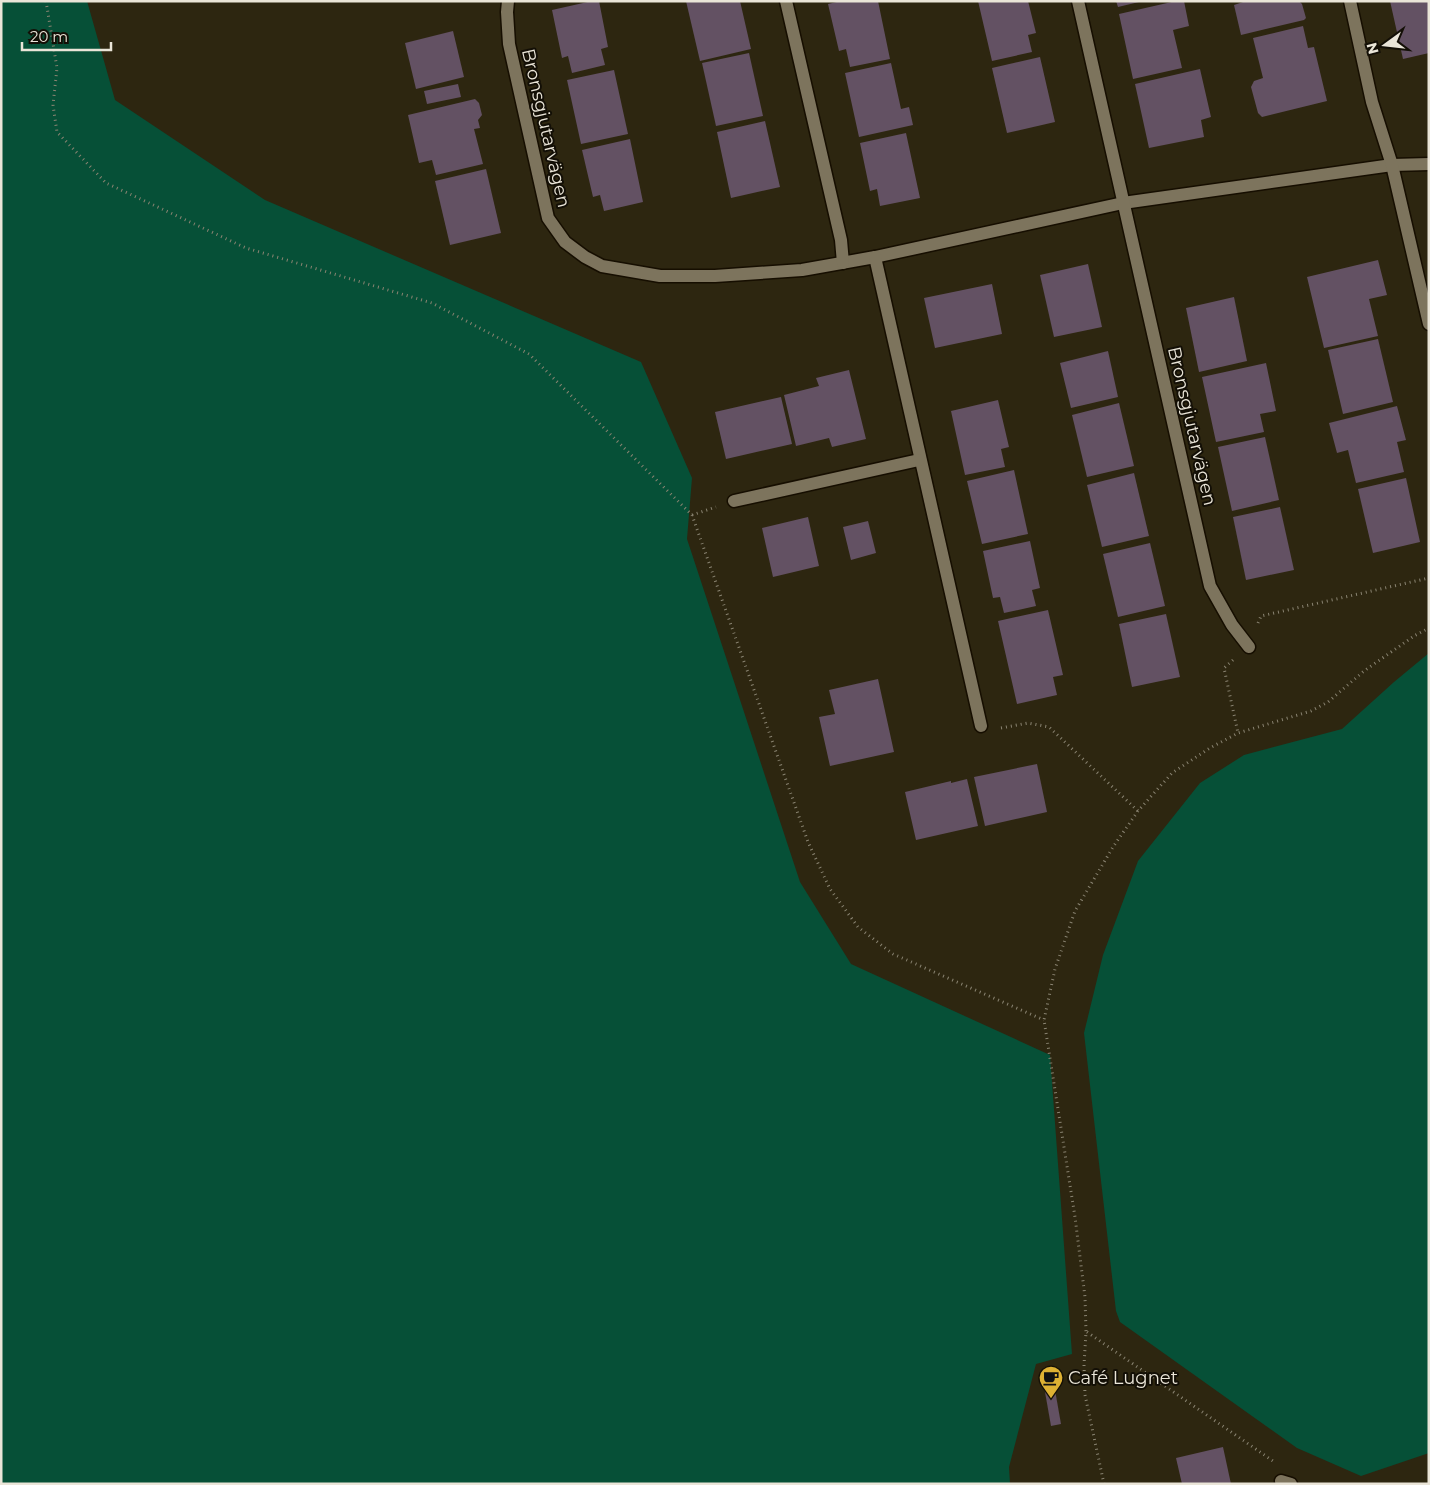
<svg xmlns="http://www.w3.org/2000/svg" width="1430" height="1485" font-family="Montserrat,sans-serif">
<style>
.green{fill:#065037}
.building{fill:#635163}
.lines{fill:none;stroke-linecap:round;stroke-linejoin:round}
.minor-casing{stroke:#160e00;stroke-width:15}
.path{stroke:#8a8472;stroke-width:3;stroke-dasharray:1 4;stroke-linecap:butt}
.minor{stroke:#7d745d;stroke-width:12}
.labels{text-anchor:middle;stroke-width:4;stroke-linejoin:round;paint-order:stroke}
.street-label{font-size:18px;fill:#eae5d8;stroke:#130f06}
.poi-label{font-size:18px;fill:#eae5d8;stroke:#130f06;text-anchor:start}
</style>
<rect width="100%" height="100%" fill="#2d2610"/>
<!-- green -->
<g class="green">
<polygon points="1,1 87,1 115,100 265,200 641,362 692,478 687,539 800,882 851,964 1050,1055 1072,1354 1036,1364 1009,1467 1010,1484 1,1484"/>
<polygon points="1429,653 1429,1453 1361,1476 1297,1448 1120,1322 1116,1311 1084,1033 1103,955 1138,861 1200,783 1244,755 1342,729 1394,682"/>
</g>
<!-- building -->
<g class="building">
<polygon points="592,1 599,1 608,47 601,49 605,65 572,73 568,56 562,58 552,10"/>
<polygon points="686,1 740,1 751,49 700,61"/>
<polygon points="841,1 878,1 890,59 850,67 846,49 839,51 828,4"/>
<polygon points="978,1 1028,1 1036,33 1028,35 1032,52 992,61"/>
<polygon points="1116,1 1139,1 1139,2 1118,7"/>
<polygon points="1176,1 1184,1 1189,26 1173,30 1182,68 1133,79 1119,14"/>
<polygon points="1246,1 1299,1 1302,4 1306,18 1304,20 1241,35 1234,5"/>
<polygon points="1390,1 1429,1 1429,53 1403,59"/>
<polygon points="1303,26 1308,48 1314,47 1327,101 1262,117 1258,113 1251,87 1254,81 1263,78 1253,38"/>
<polygon points="453,31 464,77 416,89 405,43"/>
<polygon points="749,53 763,116 716,126 702,63"/>
<polygon points="1040,57 1055,122 1007,133 992,68"/>
<polygon points="891,63 901,109 909,107 913,125 859,137 845,73"/>
<polygon points="1200,69 1211,117 1201,120 1204,137 1149,148 1135,84"/>
<polygon points="614,70 628,134 581,144 567,80"/>
<polygon points="458,84 461,97 427,104 424,91"/>
<polygon points="475,99 479,103 482,115 478,120 480,128 474,129 483,164 436,175 432,160 419,163 408,115"/>
<polygon points="765,121 780,187 731,198 717,132"/>
<polygon points="906,133 920,198 880,206 877,189 870,191 860,143"/>
<polygon points="630,139 643,202 604,211 600,195 593,197 582,150"/>
<polygon points="486,169 501,233 450,245 435,181"/>
<polygon points="1378,260 1387,295 1369,299 1378,336 1324,348 1307,277"/>
<polygon points="1088,264 1102,327 1054,337 1040,275"/>
<polygon points="992,284 1002,334 935,348 924,298"/>
<polygon points="1234,297 1247,361 1199,372 1186,308"/>
<polygon points="1378,339 1393,402 1343,414 1328,350"/>
<polygon points="1108,351 1118,397 1071,408 1060,363"/>
<polygon points="1266,363 1276,411 1260,414 1264,432 1216,442 1202,377"/>
<polygon points="849,370 866,439 832,447 829,438 796,446 784,395 819,386 816,378"/>
<polygon points="781,397 792,444 726,459 715,412"/>
<polygon points="998,400 1009,447 1001,449 1005,467 965,475 951,411"/>
<polygon points="1119,403 1134,466 1087,477 1072,415"/>
<polygon points="1397,406 1406,440 1397,442 1404,472 1356,483 1348,450 1337,453 1329,423"/>
<polygon points="1265,437 1279,500 1232,511 1218,447"/>
<polygon points="1014,470 1028,534 982,544 967,481"/>
<polygon points="1134,473 1149,536 1102,547 1087,485"/>
<polygon points="1406,478 1420,542 1373,553 1358,489"/>
<polygon points="1280,507 1294,570 1246,580 1233,517"/>
<polygon points="808,517 819,566 773,577 762,528"/>
<polygon points="868,521 876,553 851,560 843,527"/>
<polygon points="1030,541 1040,588 1032,590 1036,606 1004,613 1000,597 993,598 983,551"/>
<polygon points="1150,543 1165,606 1118,617 1103,554"/>
<polygon points="1048,610 1063,675 1053,677 1057,695 1017,704 998,621"/>
<polygon points="1166,614 1180,677 1132,687 1119,624"/>
<polygon points="878,679 894,752 830,766 819,717 835,714 829,690"/>
<polygon points="1037,764 1047,812 985,826 974,777"/>
<polygon points="967,779 978,826 916,840 905,792 951,781 951,783"/>
<polygon points="1052,1373 1061,1424 1051,1426 1042,1375"/>
<polygon points="1223,1447 1231,1484 1182,1484 1176,1458"/>
</g>
<g class="lines">
<defs>
<g id="minor">
<polyline points="508,1 507,12 509,44 548,218 565,242 585,257 602,266 660,276 715,276 802,270 875,257 1123,203 1392,165 1429,164"/>
<polyline points="786,1 841,240 843,263"/>
<polyline points="1078,1 1210,586 1232,625 1249,647"/>
<polyline points="1350,1 1372,102 1392,165 1429,324"/>
<polyline points="875,257 981,726"/>
<polyline points="734,501 919,460"/>
<polyline points="1281,1481 1291,1484"/>
</g>
</defs>
<!-- minor casing -->
<use href="#minor" class="minor-casing"/>
<!-- path -->
<g class="path">
<polyline points="46,1 57,68 53,105 57,132 106,183 246,248 432,303 529,354 692,515 808,842 830,889 858,927 893,954 1044,1020"/>
<polyline points="692,515 716,507"/>
<polyline points="1258,623 1261,616 1429,578"/>
<polyline points="1233,660 1224,668 1238,733"/>
<polyline points="1001,728 1028,723 1049,727 1138,811"/>
<polyline points="1087,1332 1273,1461"/>
<polyline points="1104,1484 1085,1395 1084,1365 1086,1332 1085,1297 1075,1217 1044,1020 1055,969 1075,911 1113,847 1138,811 1172,773 1210,748 1238,733 1311,711 1328,702 1364,671 1414,636 1429,628"/>
</g>
<!-- minor -->
<use href="#minor" class="minor"/>
</g>
<!-- icons -->
<defs>
<symbol id="cafe-pin" viewBox="-11 -11 22 30"><path d="M0 17L-7.5 6A9.5 9.5 0 1 1 7.5 6Z" fill="#deb133" stroke="#130f06"/><path d="M-5.5-4.5H6V0H3Q3 3.5 0 3.5H-2.5Q-5.5 3.5-5.5 0ZM3-3.2v2h1.7v-2ZM-6 4.5H4V6H-6Z" fill="#111"/></symbol>
</defs>
<g fill-rule="evenodd">
<use href="#cafe-pin" x="1037" y="1364" width="28" height="38"/>
</g>
<g class="labels">
<!-- street labels -->
<g class="street-label">
<text transform="translate(546 128) rotate(77)" y="6">Bronsgjutarvägen</text>
<text transform="translate(1192 426) rotate(77)" y="6">Bronsgjutarvägen</text>
</g>
<!-- poi labels -->
<g class="poi-label">
<text x="1068" y="1384">Café Lugnet</text>
</g>
</g>
<!-- border -->
<rect width="1430" height="1485" fill="none" stroke="#eae5d8" stroke-width="5"/>
<!-- north arrow -->
<g transform="translate(1385 45) rotate(255)" stroke="#130f06" stroke-width="4" paint-order="stroke">
<path d="M0-4L9 19L0 12L-9 19Z" fill="#eae5d8"/>
<text y="-8" font-size="14" font-weight="bold" text-anchor="middle" fill="#eae5d8">N</text>
</g>
<!-- scale -->
<path d="M22 42v8h89v-8" fill="none" stroke="#eae5d8" stroke-width="2.5"/>
<text x="30" y="42" font-size="15" fill="#eae5d8" stroke="#130f06" stroke-width="4" paint-order="stroke">20 m</text>
</svg>
